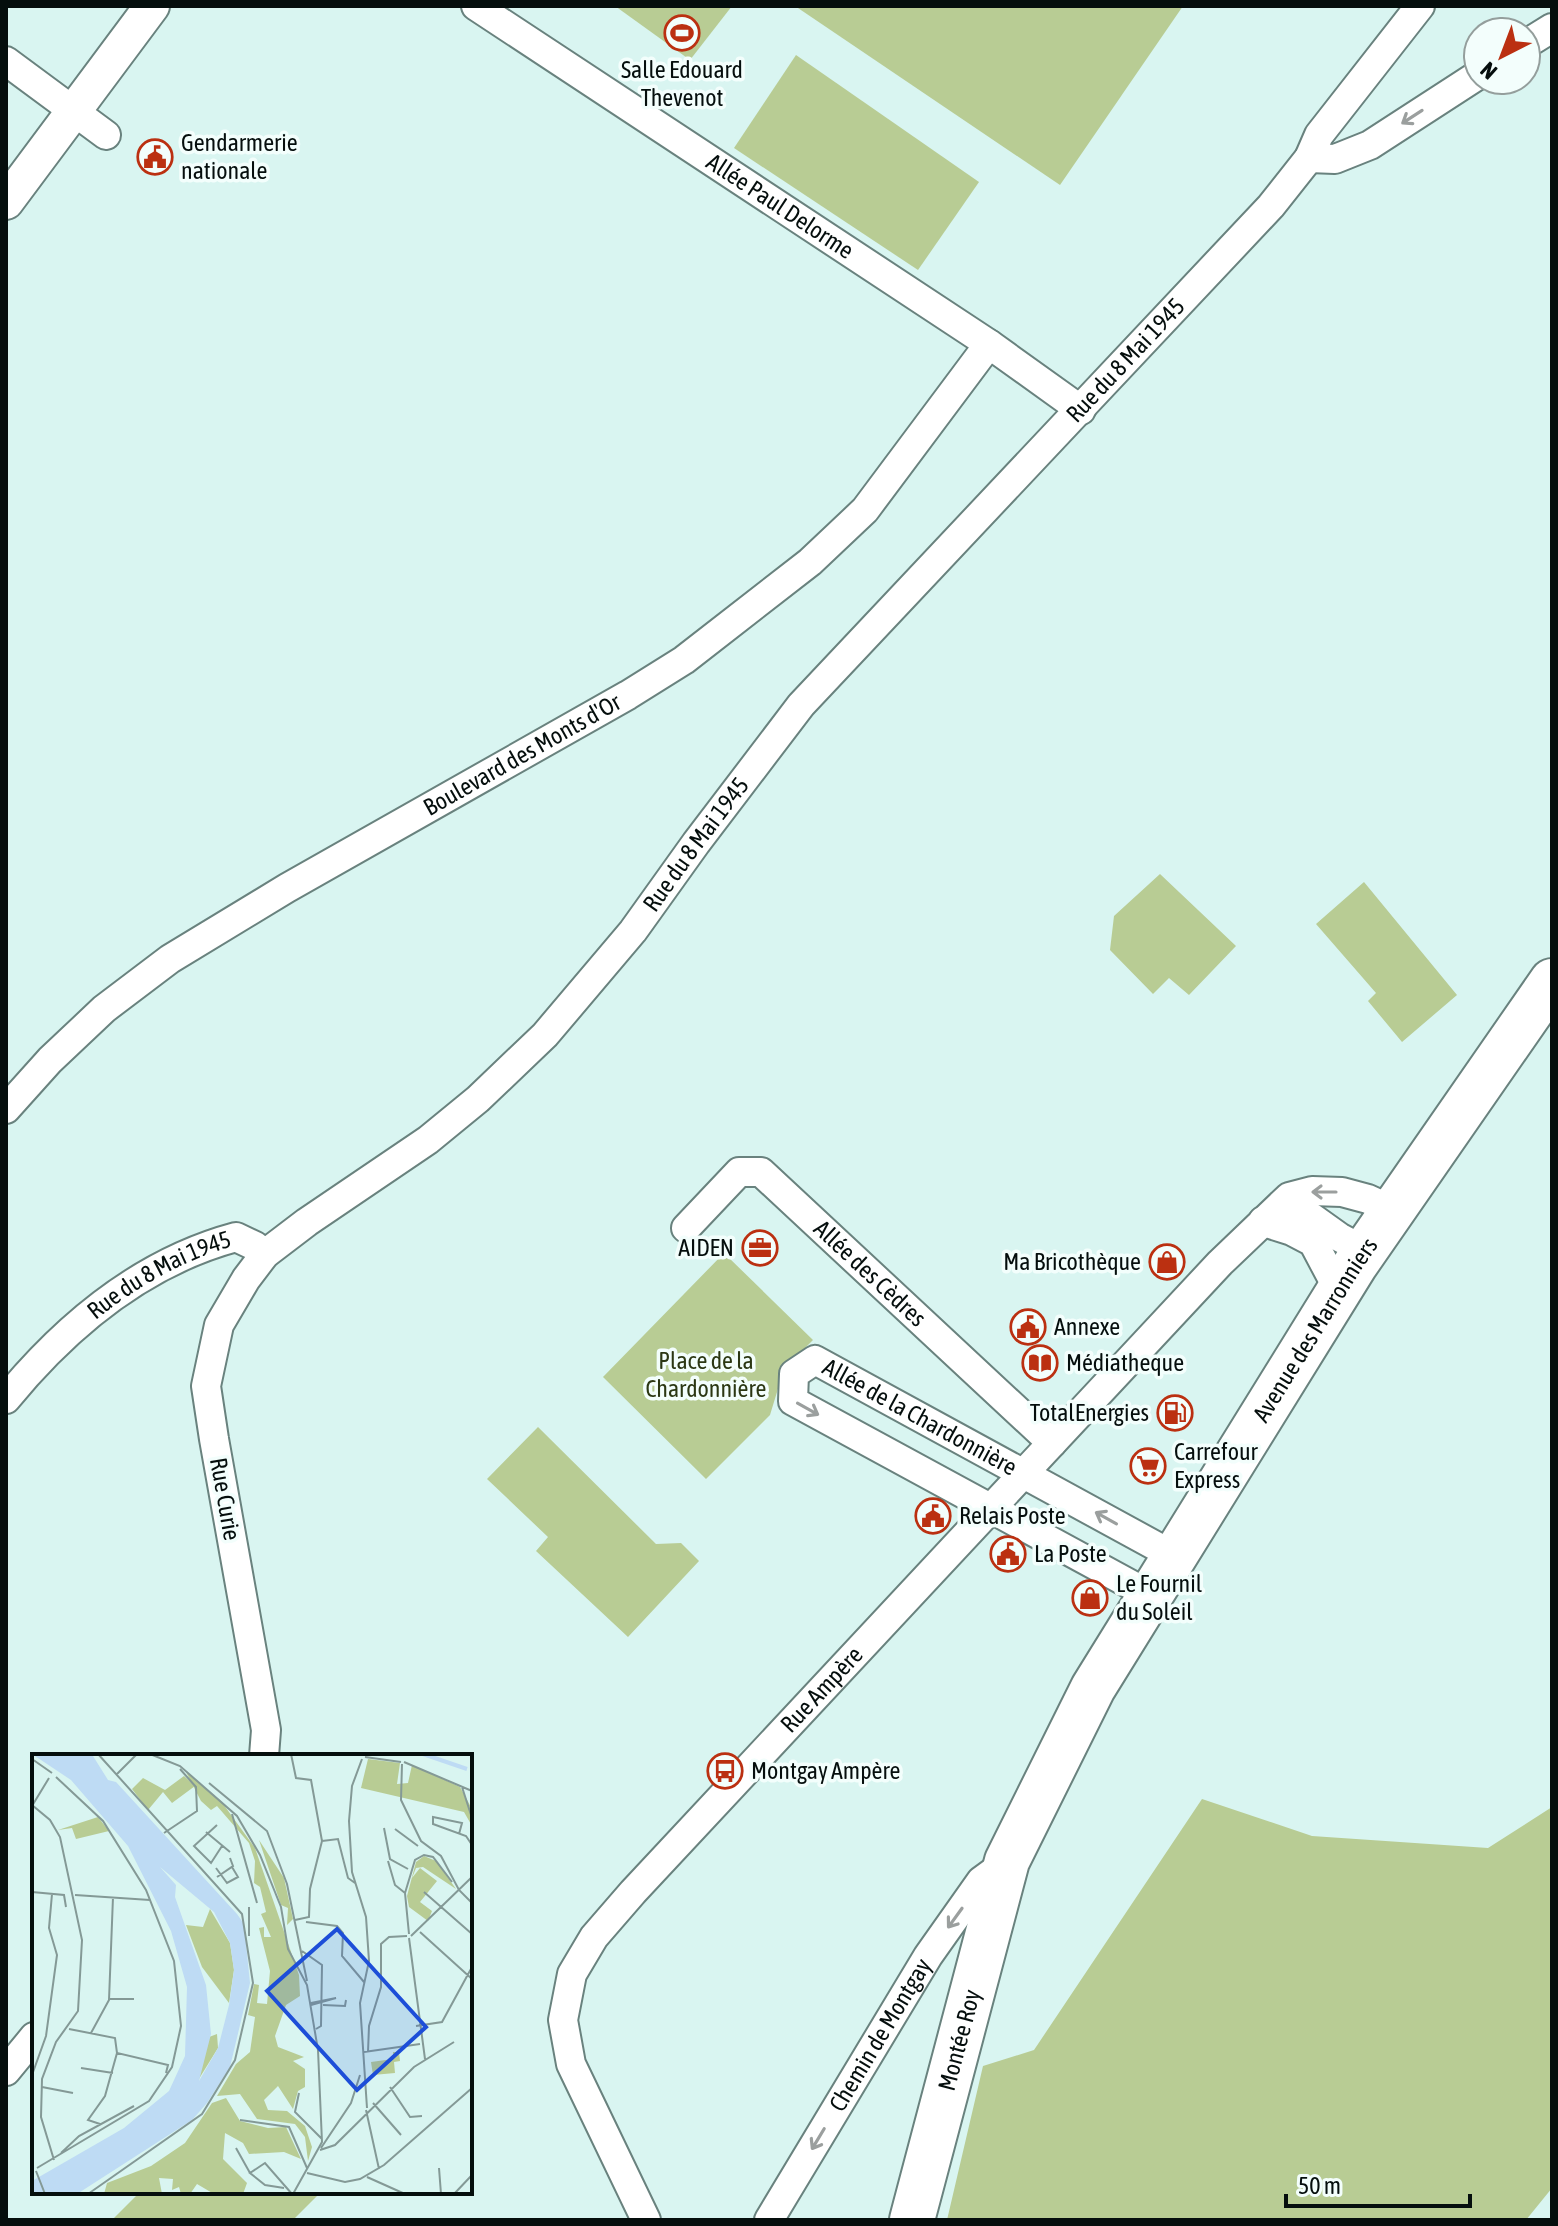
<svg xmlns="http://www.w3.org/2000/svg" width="1558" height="2226" font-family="'Asap Condensed',sans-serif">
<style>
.green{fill:#b8cc94}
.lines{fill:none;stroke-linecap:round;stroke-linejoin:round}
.minor-casing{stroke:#69827e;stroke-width:32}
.tertiary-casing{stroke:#69827e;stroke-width:38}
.primary-casing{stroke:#69827e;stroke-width:48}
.minor{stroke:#fff;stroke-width:28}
.tertiary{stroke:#fff;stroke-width:34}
.primary{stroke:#fff;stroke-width:44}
.oneway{stroke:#9b9f9e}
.labels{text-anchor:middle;stroke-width:7;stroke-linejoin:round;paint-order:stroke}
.poi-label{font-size:24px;fill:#050e0d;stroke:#f3fefc;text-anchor:start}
.street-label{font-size:24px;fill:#050e0d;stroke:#f3fefc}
.park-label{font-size:24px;fill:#2b3713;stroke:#f3fefc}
.inset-river{fill:none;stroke:#bedbf4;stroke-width:4}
.inset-road{fill:none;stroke:#849996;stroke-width:2}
.view{fill:#1d4ed8;fill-opacity:0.15;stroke:#1d4ed8;stroke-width:4}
.inset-edge{fill:none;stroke:#050e0d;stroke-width:4}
</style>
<rect width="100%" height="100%" fill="#d9f5f1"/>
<!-- green -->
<g class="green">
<polygon points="615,6 732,6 690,60"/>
<polygon points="795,6 1183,6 1060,185"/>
<polygon points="796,55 979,182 918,270 734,148"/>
<polygon points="1160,874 1236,946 1189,995 1169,978 1153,994 1110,950 1114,916"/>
<polygon points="1364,882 1457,995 1402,1042 1368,1001 1376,993 1316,924"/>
<polygon points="724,1253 813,1340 784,1369 770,1415 706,1479 603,1377"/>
<polygon points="538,1427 656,1544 681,1543 699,1561 628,1637 536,1551 548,1537 487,1479"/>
<polygon points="1202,1799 1312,1836 1488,1848 1552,1807 1552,2188 1526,2220 947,2220 983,2066 1034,2050"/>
<polygon points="140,2192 321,2192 293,2220 112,2220"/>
</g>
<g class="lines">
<defs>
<g id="minor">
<path id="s1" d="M476,6L989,344L1081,410"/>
<polyline points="1526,44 1552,28"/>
<polyline points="6,61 106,135"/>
<polyline points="1309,158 1335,159 1370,145 1478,75"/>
<path id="s2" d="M6,1109L50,1060L104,1009L170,959L287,888L628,695L684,660L810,562L865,510L989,344"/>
<polyline points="1263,1221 1292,1215 1311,1217 1339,1237 1365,1251"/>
<polyline points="1267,1223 1292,1231 1313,1242 1339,1291"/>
<path id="s3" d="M686,1228L739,1172H761L1052,1443"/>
<path id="s4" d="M6,1399C66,1326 143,1262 236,1237L255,1246L265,1254"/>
<path id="s5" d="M1150,1595L793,1401L794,1374L815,1360L1174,1556"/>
<path id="s6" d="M264,1756L266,1730L214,1439L206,1386L219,1325L246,1279L265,1254L307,1222L428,1140L478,1099L545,1035L633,931L696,843L801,705L1271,206L1309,158L1319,135L1420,6"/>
<polyline points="6,2071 34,2037"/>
<path id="s7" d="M646,2220L571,2064L563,2020L572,1974L594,1937L633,1892L1220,1263L1289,1197L1312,1191L1342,1192L1368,1199L1392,1210"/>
<path id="s8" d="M769,2220L928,1956L981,1881L1007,1862"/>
</g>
<polyline id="tertiary" points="6,202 152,6"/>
<g id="primary">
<path id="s9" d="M912,2220L1007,1861L1093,1688L1355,1265L1552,981"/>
</g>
</defs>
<!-- minor casing -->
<use href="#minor" class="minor-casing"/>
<!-- tertiary casing -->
<use href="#tertiary" class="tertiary-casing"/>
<!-- primary casing -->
<use href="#primary" class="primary-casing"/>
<!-- minor -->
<use href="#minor" class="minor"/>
<!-- tertiary -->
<use href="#tertiary" class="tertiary"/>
<!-- primary -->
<use href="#primary" class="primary"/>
</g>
<!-- one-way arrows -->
<defs><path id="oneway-shaft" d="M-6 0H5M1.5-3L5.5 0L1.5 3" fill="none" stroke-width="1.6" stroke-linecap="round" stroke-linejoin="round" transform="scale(2)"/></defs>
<g class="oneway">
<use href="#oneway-shaft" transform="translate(1412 117) rotate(147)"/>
<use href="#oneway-shaft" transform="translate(1324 1192) rotate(-180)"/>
<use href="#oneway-shaft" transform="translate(808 1409) rotate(29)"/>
<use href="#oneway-shaft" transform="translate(1106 1518) rotate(-151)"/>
<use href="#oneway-shaft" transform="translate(955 1918) rotate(126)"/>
<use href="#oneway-shaft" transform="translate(818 2139) rotate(121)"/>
</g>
<!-- icons -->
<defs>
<symbol id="stadium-ring" viewBox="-11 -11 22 22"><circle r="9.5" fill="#f3fefc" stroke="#bb3011" stroke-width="1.5"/><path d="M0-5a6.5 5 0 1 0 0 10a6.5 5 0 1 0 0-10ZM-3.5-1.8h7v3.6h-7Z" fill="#bb3011"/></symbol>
<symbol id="civic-ring" viewBox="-11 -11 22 22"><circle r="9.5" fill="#f3fefc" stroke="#bb3011" stroke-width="1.5"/><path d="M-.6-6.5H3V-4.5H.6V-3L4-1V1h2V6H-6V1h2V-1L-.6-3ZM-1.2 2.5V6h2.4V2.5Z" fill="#bb3011"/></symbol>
<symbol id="office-ring" viewBox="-11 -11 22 22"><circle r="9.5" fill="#f3fefc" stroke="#bb3011" stroke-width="1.5"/><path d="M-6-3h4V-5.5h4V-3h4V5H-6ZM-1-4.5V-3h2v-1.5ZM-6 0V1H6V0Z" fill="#bb3011"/></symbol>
<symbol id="shop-ring" viewBox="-11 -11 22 22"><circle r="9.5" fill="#f3fefc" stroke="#bb3011" stroke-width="1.5"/><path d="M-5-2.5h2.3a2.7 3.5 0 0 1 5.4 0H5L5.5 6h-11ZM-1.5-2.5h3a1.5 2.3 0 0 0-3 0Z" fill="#bb3011"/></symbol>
<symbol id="library-ring" viewBox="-11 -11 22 22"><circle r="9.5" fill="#f3fefc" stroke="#bb3011" stroke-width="1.5"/><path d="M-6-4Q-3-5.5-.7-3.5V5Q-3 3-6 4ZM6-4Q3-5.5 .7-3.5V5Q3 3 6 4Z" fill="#bb3011"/></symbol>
<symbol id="fuel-ring" viewBox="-11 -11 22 22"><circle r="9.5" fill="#f3fefc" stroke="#bb3011" stroke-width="1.5"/><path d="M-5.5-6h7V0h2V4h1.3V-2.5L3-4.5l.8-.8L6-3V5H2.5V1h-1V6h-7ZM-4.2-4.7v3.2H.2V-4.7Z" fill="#bb3011"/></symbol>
<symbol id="supermarket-ring" viewBox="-11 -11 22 22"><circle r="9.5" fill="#f3fefc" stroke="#bb3011" stroke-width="1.5"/><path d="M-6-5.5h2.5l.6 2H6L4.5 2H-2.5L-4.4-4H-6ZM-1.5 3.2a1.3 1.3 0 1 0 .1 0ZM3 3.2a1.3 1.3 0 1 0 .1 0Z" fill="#bb3011"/></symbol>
<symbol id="bus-ring" viewBox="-11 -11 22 22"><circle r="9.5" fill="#f3fefc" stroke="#bb3011" stroke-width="1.5"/><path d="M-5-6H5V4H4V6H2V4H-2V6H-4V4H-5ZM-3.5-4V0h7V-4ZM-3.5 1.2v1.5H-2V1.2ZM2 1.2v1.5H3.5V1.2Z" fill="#bb3011"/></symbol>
</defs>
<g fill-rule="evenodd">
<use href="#stadium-ring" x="662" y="13" width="40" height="40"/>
<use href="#civic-ring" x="135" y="137" width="40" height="40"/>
<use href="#office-ring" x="740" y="1228" width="40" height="40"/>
<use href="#shop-ring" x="1147" y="1242" width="40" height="40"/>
<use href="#civic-ring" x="1008" y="1307" width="40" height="40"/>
<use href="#library-ring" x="1020" y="1343" width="40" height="40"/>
<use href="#fuel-ring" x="1155" y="1393" width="40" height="40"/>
<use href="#supermarket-ring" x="1128" y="1446" width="40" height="40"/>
<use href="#civic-ring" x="913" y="1496" width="40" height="40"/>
<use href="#civic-ring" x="988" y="1534" width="40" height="40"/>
<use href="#shop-ring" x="1070" y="1578" width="40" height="40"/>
<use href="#bus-ring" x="705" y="1751" width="40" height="40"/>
</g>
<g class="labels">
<!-- poi labels -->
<g class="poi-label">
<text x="682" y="78" text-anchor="middle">Salle Edouard<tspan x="682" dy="28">Thevenot</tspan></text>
<text x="181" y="151">Gendarmerie<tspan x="181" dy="28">nationale</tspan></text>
<text x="734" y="1256" text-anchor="end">AIDEN</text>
<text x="1141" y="1270" text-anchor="end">Ma Bricothèque</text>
<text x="1054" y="1335">Annexe</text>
<text x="1066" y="1371">Médiatheque</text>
<text x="1149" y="1421" text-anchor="end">TotalEnergies</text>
<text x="1174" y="1460">Carrefour<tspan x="1174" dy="28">Express</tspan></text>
<text x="959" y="1524">Relais Poste</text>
<text x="1034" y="1562">La Poste</text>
<text x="1116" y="1592">Le Fournil<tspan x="1116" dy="28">du Soleil</tspan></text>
<text x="751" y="1779">Montgay Ampère</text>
</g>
<!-- street labels -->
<g class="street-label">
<text dy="8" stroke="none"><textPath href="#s1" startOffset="364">Allée Paul Delorme</textPath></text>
<text dy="8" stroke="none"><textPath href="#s6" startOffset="1770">Rue du 8 Mai 1945</textPath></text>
<text dy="8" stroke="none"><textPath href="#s2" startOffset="630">Boulevard des Monts d'Or</textPath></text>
<text dy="8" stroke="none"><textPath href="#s6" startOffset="1122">Rue du 8 Mai 1945</textPath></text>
<text dy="8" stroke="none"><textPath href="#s3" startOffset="248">Allée des Cèdres</textPath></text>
<text dy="8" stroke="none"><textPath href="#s4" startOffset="200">Rue du 8 Mai 1945</textPath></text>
<text dy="8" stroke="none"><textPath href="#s9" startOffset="986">Avenue des Marronniers</textPath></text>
<text dy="8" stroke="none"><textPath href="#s5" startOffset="578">Allée de la Chardonnière</textPath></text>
<text transform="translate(225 1499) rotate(80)" y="8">Rue Curie</text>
<text dy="8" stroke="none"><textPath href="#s7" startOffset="644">Rue Ampère</textPath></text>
<text dy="8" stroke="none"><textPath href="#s8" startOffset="216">Chemin de Montgay</textPath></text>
<text dy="8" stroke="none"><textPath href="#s9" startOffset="186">Montée Roy</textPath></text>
</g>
<!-- park labels -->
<g class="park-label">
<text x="706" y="1369">Place de la<tspan x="706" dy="28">Chardonnière</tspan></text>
</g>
</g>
<!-- overview -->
<g transform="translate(32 1754)">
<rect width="440" height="440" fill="#d9f5f1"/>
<path d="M336,5L368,9L365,30L376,29L380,11L428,33L440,55V72L432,58L329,34ZM154,18L189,47L223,94L267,221L268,242L254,251L243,282L246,293L272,303L261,307L273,315V333L266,337L261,355L246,332L232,346L236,356L255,357L273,372L280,393L276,407L273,383L263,370L225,365L208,340L185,342L204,310L218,298L223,263L216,261L222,230L227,231L225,249L235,250L238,217L227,174L232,173V183H239L229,160L234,158L228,133L222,129L223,107L217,89L185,52L179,56L169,47ZM152,22L163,32L140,49L131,38L116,56L100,35L111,24L133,36ZM66,63L77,77L44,85L40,74L26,76ZM227,86L252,124L261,165L255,171L256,154L249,151ZM392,102L404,107L424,135L391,113L384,114L380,124L388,114L405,127L388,148L400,157L396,167L377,153L375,142L384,108ZM178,155L198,189L202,216L197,249L170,213L154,171L171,173ZM185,280L186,294L165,328L177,283ZM361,298H367L368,307L362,308L363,319L341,321L339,308L361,305ZM194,344L208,367L236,374L254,373L269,405L252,398L217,400L211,389L193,379L191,405L215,429L211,440H182L165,430L158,440H149L147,433L140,436L141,425L127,424L130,440H72L75,429L119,412L153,389L180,349Z" fill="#b8cc94"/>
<path d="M0,0L61,2L76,26L84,28L205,160L212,170L218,229L198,313L175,349L160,366L45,440H0V427L92,374L137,337L153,302L155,233L139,177L96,92L39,26ZM128,113L182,158L198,189L202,216L197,251L186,294L167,327L179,280L174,231L143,143L144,131Z" fill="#bedbf4" fill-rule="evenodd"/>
<path class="inset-river" d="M391,0L435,15"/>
<path class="inset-road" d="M118,0L148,12L205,62L228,101L249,153L256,195L275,231L286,296L290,388L261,440M259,0L264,24L279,26L290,87L278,135L277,163L263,166M333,3L369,8M0,5L20,19M330,5L320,32L317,67L320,118L334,163L337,207L328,249L335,354M372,8L440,37M370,10L369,46L389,87L409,102L427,136L440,149M84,21L105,0M177,29L235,77L255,130L275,227M430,33L440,64M0,51L18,66L28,83L50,186L46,257L24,288L10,325L9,363L22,406M0,52L17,24M200,60L225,149M185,71L162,92L179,109L190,92M352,74L358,105L376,115M363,75L386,92M174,78L198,98M132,79L165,57L164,33L148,15M427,80L430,69L401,63V70L434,82L440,91M290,87L306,85L316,124L323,129M0,96V129M356,107L363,131L373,139M184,114L195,129L206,123L200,113M185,123L201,112L198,104M0,138L32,141L34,153M392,138L440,180M43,141L118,146M217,153V182M274,168L305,172L311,179L310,202L332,228M388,178L440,225M377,180L373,139L383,106L392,101L401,103L420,128M379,182L440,123M377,184L393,305M270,197L290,211L289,272L284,275M77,245H102M279,249L304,244L279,251M291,251L313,252L314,246M384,272L410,268L440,213M37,275L83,284L85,299L136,311L134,319M59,279L77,246L81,143M332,298L388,290M336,298L337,272L349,233V190L357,183L375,182M49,314L81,319M0,321L14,282L25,201L17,174L20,140M10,333L41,339M358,333L378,363L390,362M267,339L263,358L290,385M341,349L369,381M334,356L347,415M208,366L257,373L275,414M68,370L56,366L73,342L85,299M204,394L218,419M289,394L319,349L328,321M288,396L303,391L382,313L422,288M29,399L47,382L102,352M5,414L117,347L140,313L149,272L142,207L114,136L71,67L24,23M407,414L409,440M4,417L13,440M275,419L313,428L328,425L352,411L440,334M335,423L373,440M252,434L233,431L218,419L233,409L260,440M56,440L170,360L203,306L221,229L210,160L66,0M422,440L440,421"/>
<path class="view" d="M305,175L394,273L325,336L235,237Z"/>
<rect width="440" height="440" class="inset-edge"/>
</g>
<!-- border -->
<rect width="1558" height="2226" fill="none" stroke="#050e0d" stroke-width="16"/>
<!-- north arrow -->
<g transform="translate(1502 56) rotate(222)"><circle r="38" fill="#f3fefc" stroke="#949e9c" stroke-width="2"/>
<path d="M0-6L14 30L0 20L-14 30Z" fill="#bb3011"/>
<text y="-12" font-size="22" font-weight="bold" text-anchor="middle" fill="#050e0d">N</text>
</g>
<!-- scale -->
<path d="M1286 2194v12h184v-12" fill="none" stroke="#050e0d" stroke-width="4"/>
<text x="1298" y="2194" font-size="24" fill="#050e0d" stroke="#f3fefc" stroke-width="6" paint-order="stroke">50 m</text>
</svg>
